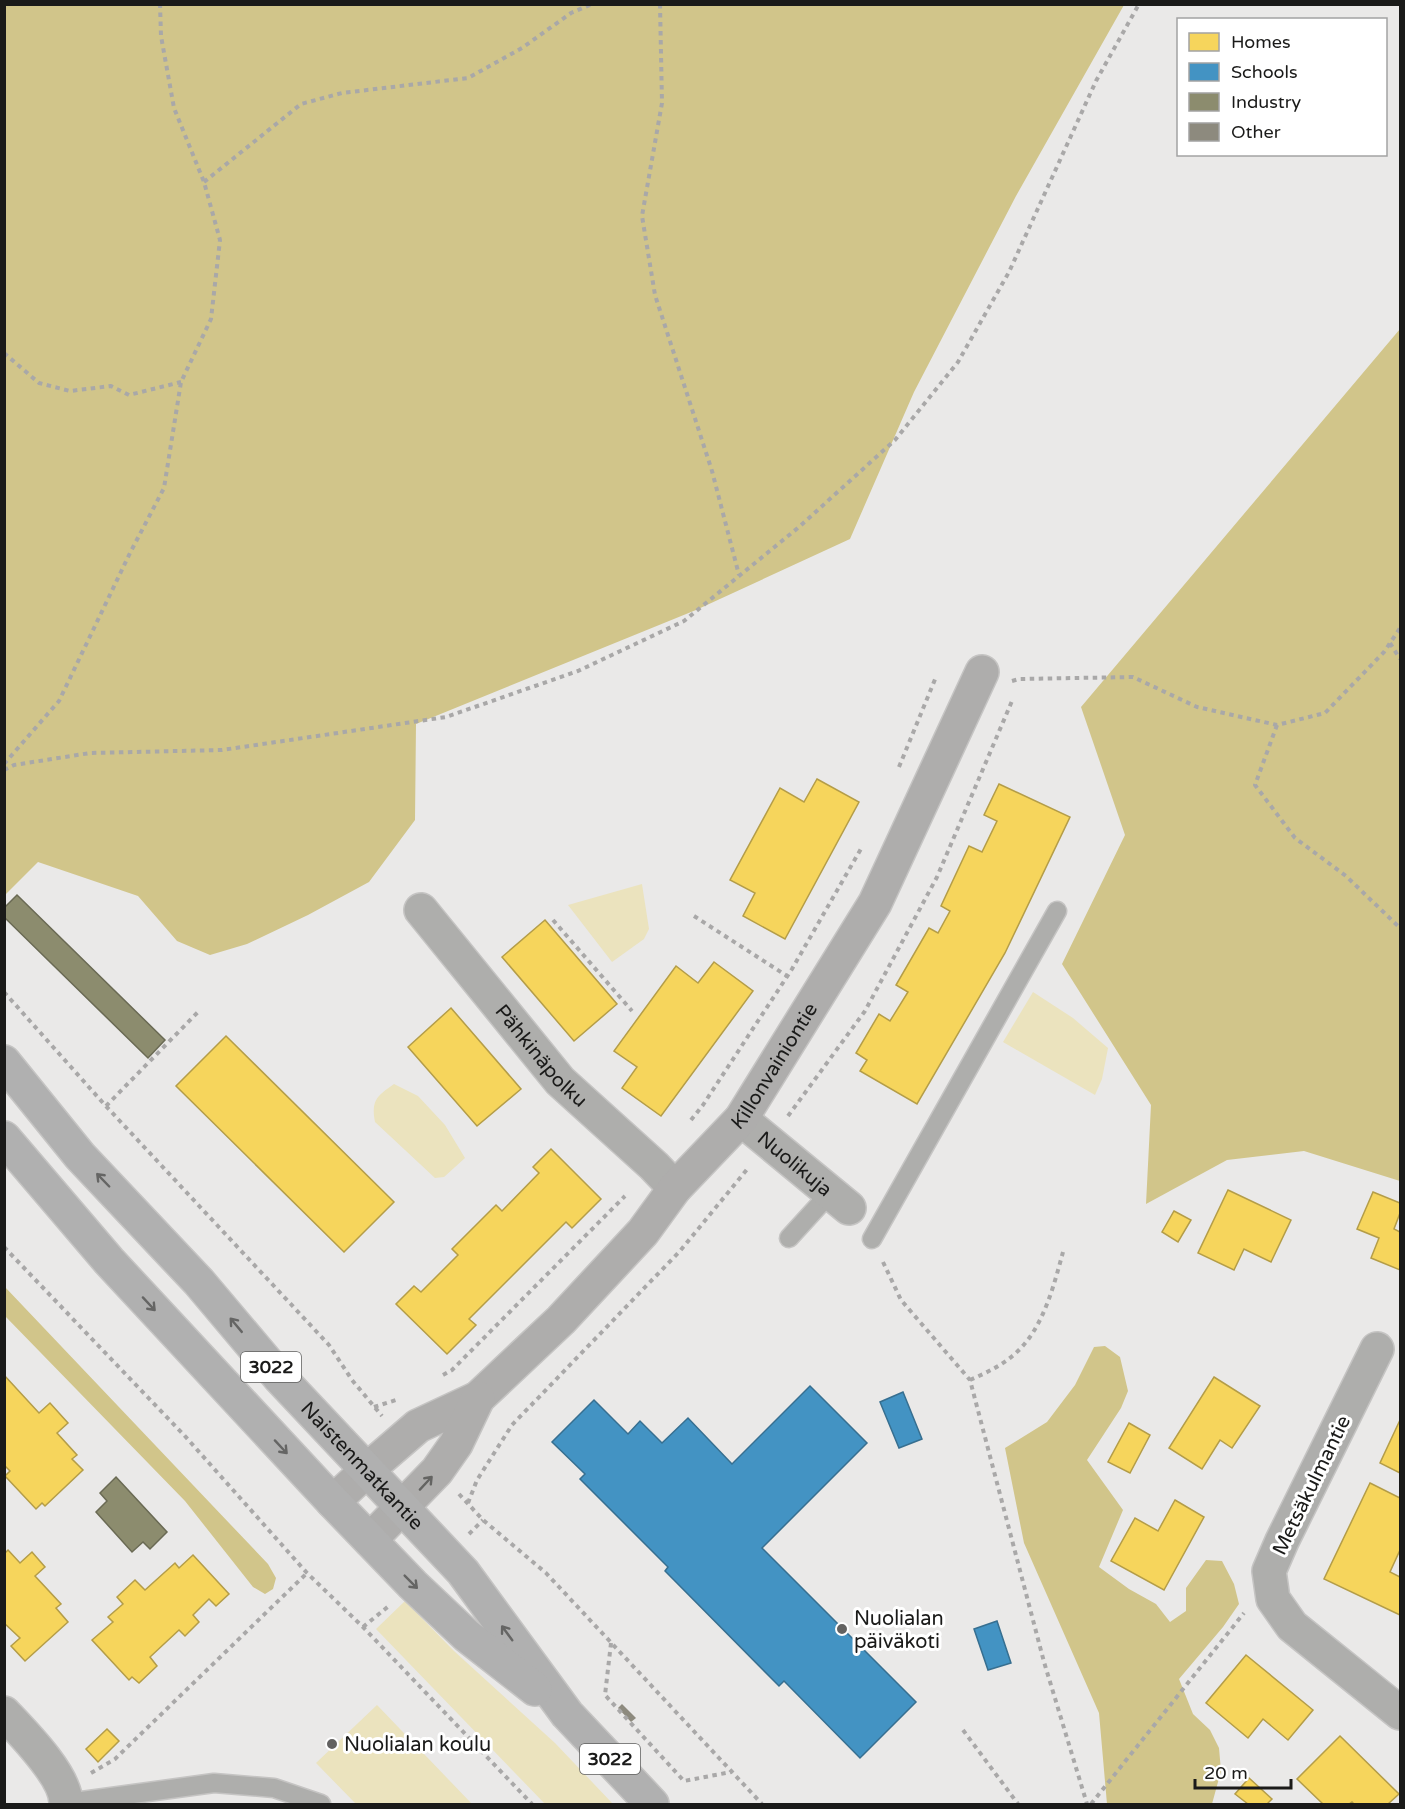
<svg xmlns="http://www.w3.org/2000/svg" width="1405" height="1809" font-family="'Varela Round',sans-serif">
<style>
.green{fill:#ebe3be}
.forest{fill:#d1c58a}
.homes{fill:#f6d55c;stroke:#b49d48;stroke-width:1.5}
.schools{fill:#4393c3;stroke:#376f90;stroke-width:1.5}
.industry{fill:#8c8c6e;stroke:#6a6a54;stroke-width:1.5}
.building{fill:#8d8a7e}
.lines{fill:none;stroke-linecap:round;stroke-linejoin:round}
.lane-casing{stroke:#c5c4c3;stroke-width:21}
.street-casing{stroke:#c5c4c3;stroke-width:36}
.secondary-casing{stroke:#c5c4c3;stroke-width:36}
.primary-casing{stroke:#c5c4c3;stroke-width:36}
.path{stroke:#a9a8a8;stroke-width:4;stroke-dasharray:4.5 4.5;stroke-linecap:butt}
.lane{stroke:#aeaeac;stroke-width:18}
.street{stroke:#aeaeac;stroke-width:33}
.secondary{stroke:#aeadac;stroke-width:33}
.primary{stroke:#b0b0b0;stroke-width:33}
.oneway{stroke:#656564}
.oneway2{stroke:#646462}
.poi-dot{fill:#636261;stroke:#fff;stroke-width:2}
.labels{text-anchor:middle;stroke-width:6;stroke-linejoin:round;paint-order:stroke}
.shield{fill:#fff;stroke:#5f5f5e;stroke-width:1.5}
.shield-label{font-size:18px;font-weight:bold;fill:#1a1a19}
.street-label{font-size:20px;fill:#1a1a19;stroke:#fff}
.poi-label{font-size:20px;fill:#1a1a19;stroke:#fff;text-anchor:start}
</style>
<rect width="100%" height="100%" fill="#eae9e8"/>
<!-- green -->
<g class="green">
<polygon points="642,884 649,929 644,939 612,962 568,905"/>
<polygon points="1033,992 1073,1018 1108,1048 1102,1079 1095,1095 1003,1042"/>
<path d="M394,1084L418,1096L445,1125L465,1158L444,1177L435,1178L375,1122C371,1100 377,1096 394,1084Z"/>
<polygon points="405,1601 454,1651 555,1743 613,1804 545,1804 376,1629"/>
<polygon points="377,1705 472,1804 356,1804 316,1763"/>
</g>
<!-- forest -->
<g class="forest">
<polygon points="5,4 1124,4 1124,5 1016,196 914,392 850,539 696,610 416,724 415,820 369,882 308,915 247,944 210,955 177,941 138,896 38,862 5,895"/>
<polygon points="1400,329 1400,1181 1304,1151 1227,1160 1146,1204 1151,1105 1062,964 1125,835 1081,707"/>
<polygon points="5,1287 268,1564 276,1578 273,1589 265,1594 253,1587 185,1501 5,1316"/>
<polygon points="1105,1346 1120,1357 1128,1391 1121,1408 1087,1460 1123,1510 1099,1567 1129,1589 1156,1604 1170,1622 1186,1611 1186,1588 1206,1560 1222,1561 1234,1584 1239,1604 1223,1627 1179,1679 1193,1714 1210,1730 1219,1748 1221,1771 1212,1804 1107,1804 1099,1713 1024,1543 1005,1448 1047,1422 1075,1385 1094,1347"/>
</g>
<!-- homes -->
<g class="homes">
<polygon points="817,779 859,802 785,939 743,916 755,893 730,880 780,788 804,802"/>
<polygon points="999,784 1070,817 1005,953 917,1104 860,1071 867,1060 856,1053 879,1014 890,1021 908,992 896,985 929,928 938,933 950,911 941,906 969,846 982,852 997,821 984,815"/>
<polygon points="545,920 617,1004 574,1041 502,957"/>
<polygon points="714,962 753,991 661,1116 622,1088 637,1067 614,1051 676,966 698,983"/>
<polygon points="451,1008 521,1089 477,1126 408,1047"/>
<polygon points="226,1036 394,1202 344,1252 176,1086"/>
<polygon points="551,1149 601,1199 572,1228 566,1222 469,1319 476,1325 447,1354 396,1304 414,1286 421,1292 458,1255 452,1249 496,1205 502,1211 539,1173 533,1167"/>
<polygon points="1228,1190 1291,1220 1271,1262 1244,1249 1234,1270 1198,1253"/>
<polygon points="1373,1192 1400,1203 1400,1213 1394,1229 1400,1232 1400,1270 1371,1258 1379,1238 1357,1229"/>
<polygon points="1174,1211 1191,1220 1178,1242 1162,1232"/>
<polygon points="4,1375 39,1413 50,1403 68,1423 57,1433 77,1455 72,1459 83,1470 45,1506 42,1503 36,1509 5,1476 10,1471 4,1465"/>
<polygon points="1214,1377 1260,1406 1232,1448 1220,1440 1202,1469 1169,1448"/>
<polygon points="1400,1420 1400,1473 1380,1463"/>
<polygon points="1129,1423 1150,1435 1130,1473 1108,1462"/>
<polygon points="1370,1483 1400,1498 1400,1550 1390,1572 1400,1577 1400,1615 1324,1579"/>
<polygon points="1175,1500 1204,1517 1164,1590 1111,1561 1135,1518 1158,1531"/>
<polygon points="8,1550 20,1563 32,1552 45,1567 35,1576 61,1604 56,1608 68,1622 25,1661 11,1646 20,1638 4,1623 4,1554"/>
<polygon points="193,1555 229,1594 216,1606 209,1599 193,1615 199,1622 185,1636 179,1630 150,1657 157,1666 139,1683 132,1677 129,1680 92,1640 113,1622 108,1617 123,1604 117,1597 135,1580 145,1590 175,1563 179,1568"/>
<polygon points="1246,1655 1313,1710 1288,1740 1263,1719 1248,1738 1206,1703"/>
<polygon points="107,1729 119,1741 98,1762 86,1749"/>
<polygon points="1340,1736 1399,1794 1388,1804 1354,1804 1352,1802 1349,1804 1323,1804 1297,1779"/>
<polygon points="1249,1778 1272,1799 1267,1804 1248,1804 1235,1794"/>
</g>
<!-- schools -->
<g class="schools">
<polygon points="810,1386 867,1443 762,1548 916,1702 860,1758 784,1681 779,1686 665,1571 668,1567 580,1479 585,1474 552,1442 594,1400 628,1434 640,1421 662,1443 688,1418 732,1464"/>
<polygon points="903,1392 922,1439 899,1448 880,1402"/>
<polygon points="997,1621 1011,1663 988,1670 974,1629"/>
</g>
<!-- industry -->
<g class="industry">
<polygon points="17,895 165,1040 148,1058 4,917 4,908"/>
<polygon points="116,1477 167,1532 150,1549 143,1542 132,1552 96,1512 107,1501 100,1493"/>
</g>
<!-- building -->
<polygon class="building" points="622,1704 636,1718 631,1722 618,1708"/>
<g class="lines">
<defs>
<g id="lane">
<polyline points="789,1238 831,1192"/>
<polyline points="872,1239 1057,911"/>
<polyline points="67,1803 214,1783 274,1788 321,1804"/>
</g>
<g id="street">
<path id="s1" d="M421,910L560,1081L654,1166L675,1188"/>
<path id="s2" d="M741,1119L849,1208"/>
<polyline points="1377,1349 1282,1541 1269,1571 1273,1599 1292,1626 1400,1713"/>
<path d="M4,1713C23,1733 67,1777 66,1804"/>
</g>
<g id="secondary">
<path id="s3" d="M333,1502L367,1470L418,1426L478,1398L561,1320L643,1232L675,1188L741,1119L875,903L982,672"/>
<polyline points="370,1540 437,1471 456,1444 478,1398"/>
</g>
<g id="primary">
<path id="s4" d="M4,1062L80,1156L199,1282L280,1378L463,1572L567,1714L652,1804"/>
<polyline points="4,1138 109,1261 333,1502 413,1585 466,1635 535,1689"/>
</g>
</defs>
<!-- lane casing -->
<use href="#lane" class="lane-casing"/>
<!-- street casing -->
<use href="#street" class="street-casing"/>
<!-- secondary casing -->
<use href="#secondary" class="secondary-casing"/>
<!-- primary casing -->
<use href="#primary" class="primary-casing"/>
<!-- path -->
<g class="path">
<polyline points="660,4 662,103 642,216 655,295 712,471 739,575"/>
<polyline points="204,182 301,104 342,93 468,78 522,48 571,13 592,4"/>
<polyline points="4,353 39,383 70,391 111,386 129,395 181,382"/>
<polyline points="1390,643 1400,659"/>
<polyline points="1012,681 1019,679 1133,677 1197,707 1277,725 1325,713 1384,652 1400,628"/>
<polyline points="1277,725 1255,785 1295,838 1346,876 1400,928"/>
<polyline points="4,764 59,701 130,553 164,488 181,382 211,319 220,240 204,182 174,108 161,36 160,4"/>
<polyline points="899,767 936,677"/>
<polyline points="4,770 14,765 90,753 222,750 446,717 578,671 684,621 799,527 895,440 958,362 1009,272 1096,81 1139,4"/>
<polyline points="694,916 787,976"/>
<polyline points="553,920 632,1011"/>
<polyline points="4,992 104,1104 329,1345 352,1380 382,1416"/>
<polyline points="106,1106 198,1012"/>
<polyline points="788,1116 865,1011 937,877 1012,701"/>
<polyline points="691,1120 703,1105 792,969 862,847"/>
<polyline points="4,1247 184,1435 307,1573 363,1627 532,1804"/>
<polyline points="883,1262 901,1300 970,1380 1044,1662 1087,1804"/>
<polyline points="443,1375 452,1370 625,1196"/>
<path d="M970,1380C988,1372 1005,1364 1019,1350C1044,1325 1054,1285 1063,1252"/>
<polyline points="374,1407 396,1400"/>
<polyline points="459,1494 483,1520 546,1573 762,1804"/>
<polyline points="468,1503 477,1480 512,1425 680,1251 749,1167"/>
<polyline points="469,1534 483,1520"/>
<polyline points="363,1627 390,1605"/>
<polyline points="611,1643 605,1695 684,1781 731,1772"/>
<polyline points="963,1730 1018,1804"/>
<polyline points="91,1773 115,1759 307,1573"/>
<polyline points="1091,1804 1244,1613"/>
</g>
<!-- lane -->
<use href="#lane" class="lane"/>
<!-- street -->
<use href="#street" class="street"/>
<!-- secondary -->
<use href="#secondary" class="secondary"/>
<!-- primary -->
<use href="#primary" class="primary"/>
</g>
<!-- one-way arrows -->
<defs><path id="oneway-shaft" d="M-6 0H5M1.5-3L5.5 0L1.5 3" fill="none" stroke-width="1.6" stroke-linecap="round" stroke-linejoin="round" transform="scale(1.5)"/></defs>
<g class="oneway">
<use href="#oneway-shaft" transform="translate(103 1180) rotate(-134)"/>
<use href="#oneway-shaft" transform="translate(149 1304) rotate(47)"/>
<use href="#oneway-shaft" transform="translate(236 1325) rotate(-130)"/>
<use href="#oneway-shaft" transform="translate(281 1447) rotate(47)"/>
<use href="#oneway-shaft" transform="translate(411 1582) rotate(45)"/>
<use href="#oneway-shaft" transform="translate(507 1633) rotate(-126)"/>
</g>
<use class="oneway2" href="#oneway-shaft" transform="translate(426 1483) rotate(-47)"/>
<!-- markers -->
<g class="poi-dot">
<circle cx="842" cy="1629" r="6"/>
<circle cx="332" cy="1744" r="6"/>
</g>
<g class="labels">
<!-- shield labels -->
<g class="shield">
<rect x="241" y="1352" width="60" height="30" rx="4.5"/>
<rect x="580" y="1744" width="60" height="30" rx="4.5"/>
</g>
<g class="shield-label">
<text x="271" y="1373">3022</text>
<text x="610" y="1765">3022</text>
</g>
<!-- street labels -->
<g class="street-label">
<text dy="7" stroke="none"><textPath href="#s1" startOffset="189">Pähkinäpolku</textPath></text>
<text dy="7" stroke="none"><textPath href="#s3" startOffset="627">Killonvainiontie</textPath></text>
<text dy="7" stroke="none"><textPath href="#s2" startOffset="70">Nuolikuja</textPath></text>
<text dy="7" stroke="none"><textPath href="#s4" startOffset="540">Naistenmatkantie</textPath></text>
<text transform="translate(1311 1485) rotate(-64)" y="7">Metsäkulmantie</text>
</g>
<!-- poi labels -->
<g class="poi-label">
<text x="854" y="1625">Nuolialan<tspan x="854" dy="23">päiväkoti</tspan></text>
<text x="344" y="1751">Nuolialan koulu</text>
</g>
</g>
<!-- border -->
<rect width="1405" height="1809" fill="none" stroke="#1a1a19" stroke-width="12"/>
<!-- legend -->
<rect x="1177" y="18" width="210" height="138" fill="#ffffff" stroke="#a3a3a3" stroke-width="1.5"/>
<rect x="1189" y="33" width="30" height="18" fill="#f6d55c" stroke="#a3a3a3" stroke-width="1.5"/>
<text x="1231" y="48" font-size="18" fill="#1a1a19">Homes</text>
<rect x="1189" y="63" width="30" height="18" fill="#4393c3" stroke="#a3a3a3" stroke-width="1.5"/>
<text x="1231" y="78" font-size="18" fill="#1a1a19">Schools</text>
<rect x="1189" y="93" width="30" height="18" fill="#8c8c6e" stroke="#a3a3a3" stroke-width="1.5"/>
<text x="1231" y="108" font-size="18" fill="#1a1a19">Industry</text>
<rect x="1189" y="123" width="30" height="18" fill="#8d8a7e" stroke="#a3a3a3" stroke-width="1.5"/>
<text x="1231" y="138" font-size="18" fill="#1a1a19">Other</text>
<!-- scale -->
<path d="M1195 1779v9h96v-9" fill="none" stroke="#1a1a19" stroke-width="3"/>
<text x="1204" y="1779" font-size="18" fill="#1a1a19" stroke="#ffffff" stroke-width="4.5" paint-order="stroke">20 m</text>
</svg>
